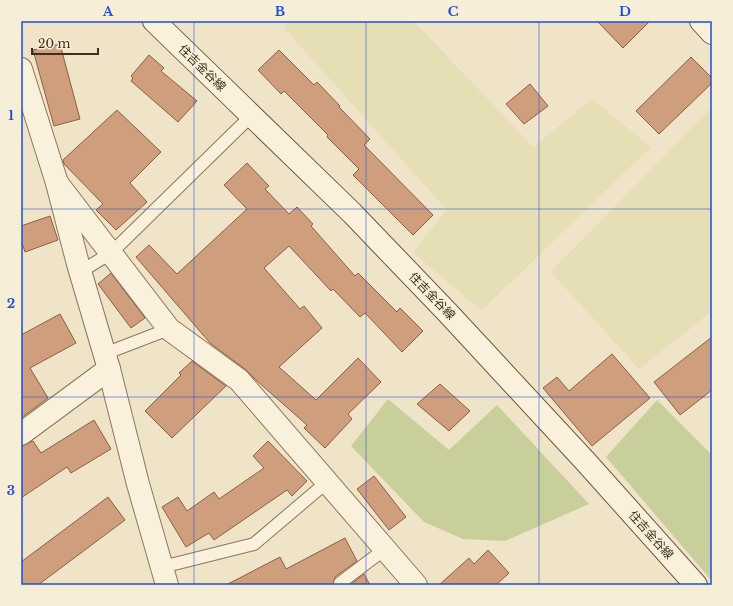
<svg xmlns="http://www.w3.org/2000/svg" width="733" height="606" font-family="'Libre Baskerville','Noto Sans JP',serif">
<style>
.farmland{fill:#e6deb5}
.green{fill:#c9cf9b}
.building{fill:#cf9f7d;stroke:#8d5f41}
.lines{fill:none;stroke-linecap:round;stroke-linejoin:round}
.lane-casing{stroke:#8d765c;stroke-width:14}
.street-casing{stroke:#8d765c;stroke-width:24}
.secondary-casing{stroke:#6f573f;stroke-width:24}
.lane{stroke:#faf1dc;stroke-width:12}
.street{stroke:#faf1dc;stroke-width:22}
.secondary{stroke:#faf1dc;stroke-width:22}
.grid{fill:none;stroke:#1d4ed8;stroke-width:1;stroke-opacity:0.55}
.labels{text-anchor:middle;stroke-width:3.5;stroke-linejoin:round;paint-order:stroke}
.street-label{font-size:12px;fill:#3d2e20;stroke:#f7eed8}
.neatline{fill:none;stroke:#1d4ed8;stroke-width:1.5}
.grid-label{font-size:13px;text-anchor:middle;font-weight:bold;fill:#1d4ed8}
</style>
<rect width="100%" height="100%" fill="#f0e4c8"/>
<!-- farmland -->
<g class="farmland">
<polygon points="289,21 414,21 533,147 592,99 651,147 481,311 413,252 447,210 283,27"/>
<polygon points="712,107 712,311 639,369 551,272"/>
</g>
<!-- green -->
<g class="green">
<polygon points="388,399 449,450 497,405 589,504 505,541 463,539 424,522 351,446"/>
<polygon points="657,400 712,455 712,581 606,457"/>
</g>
<!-- building -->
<g class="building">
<polygon points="597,21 650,21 623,48"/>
<polygon points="60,44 80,119 54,126 33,50"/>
<polygon points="279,50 314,85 317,82 340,106 339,107 370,139 364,145 433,215 413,235 353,175 359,169 327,137 328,135 284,91 281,94 258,70"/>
<polygon points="149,55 164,68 161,71 197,101 178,122 131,81 133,78 131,76"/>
<polygon points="691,57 712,78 712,83 659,134 636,111"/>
<polygon points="530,84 548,106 524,124 506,104"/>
<polygon points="117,110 161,152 130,183 147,202 116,230 96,210 103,204 64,164 63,160"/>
<polygon points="247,163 269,186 265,189 289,214 297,207 313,224 311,226 355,276 358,273 397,312 400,308 423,331 402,352 365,313 360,317 333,289 331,291 289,246 264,268 300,309 304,306 322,328 279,367 316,400 358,358 381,382 348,414 352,419 325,448 304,428 307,425 257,381 246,370 210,343 136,257 149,245 177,274 247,209 224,185"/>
<polygon points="50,216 58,240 25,252 21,240 21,226"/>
<polygon points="111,273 145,318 131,328 98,284"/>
<polygon points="60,314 76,343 30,368 48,398 21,418 21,335"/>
<polygon points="712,337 712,390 680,415 654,382"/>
<polygon points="612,354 650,398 592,446 543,388 557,377 569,391"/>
<polygon points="192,361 226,386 172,438 145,411 181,375 179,373"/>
<polygon points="440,384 470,411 449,431 417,404"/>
<polygon points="94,420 111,449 71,473 67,467 21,498 21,446 33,441 41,453"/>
<polygon points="268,441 307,481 292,496 287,490 214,540 209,533 186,547 162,507 178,497 187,511 214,492 219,499 264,468 253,456"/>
<polygon points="374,476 406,517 389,530 357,489"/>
<polygon points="108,497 125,520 38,585 21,585 21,562"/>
<polygon points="345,538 357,561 335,577 333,585 226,585 280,557 286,569"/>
<polygon points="488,550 509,573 496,585 439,585 469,558 474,564"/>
<polygon points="364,574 370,585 350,585"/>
</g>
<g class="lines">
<defs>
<g id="lane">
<polyline points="80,272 111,253 251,116"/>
<polyline points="104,354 169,329"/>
<polyline points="162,567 254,544 327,482"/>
<polyline points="340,583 385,549"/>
</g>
<g id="street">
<polyline points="21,69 57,183 78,264 109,369 138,484 167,585"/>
<polyline points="57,183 169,329 239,380 416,585"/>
<polyline points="21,434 109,369"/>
</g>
<g id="secondary">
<polyline points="154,21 352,213 447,312 586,462 696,585"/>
<polyline points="701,21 712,33"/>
</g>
</defs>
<!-- lane casing -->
<use href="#lane" class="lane-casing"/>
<!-- street casing -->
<use href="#street" class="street-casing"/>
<!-- secondary casing -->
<use href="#secondary" class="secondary-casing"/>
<!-- lane -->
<use href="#lane" class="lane"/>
<!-- street -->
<use href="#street" class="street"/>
<!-- secondary -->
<use href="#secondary" class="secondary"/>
</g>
<!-- grid -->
<path class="grid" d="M194,21V585M366,21V585M539,21V585M21,209H712M21,397H712"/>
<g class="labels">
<!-- street labels -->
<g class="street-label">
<text transform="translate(202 68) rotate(44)" y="4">住吉金谷線</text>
<text transform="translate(432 296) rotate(46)" y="4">住吉金谷線</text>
<text transform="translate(651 535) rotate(48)" y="4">住吉金谷線</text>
</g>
</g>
<!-- border -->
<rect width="733" height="606" fill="none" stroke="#f7eed8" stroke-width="44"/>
<!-- scale -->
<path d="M32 48v6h66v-6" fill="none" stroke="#3d2e20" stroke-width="2"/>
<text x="38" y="48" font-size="12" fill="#3d2e20" stroke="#f7eed8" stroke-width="3" paint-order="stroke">20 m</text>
<rect x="22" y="22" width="689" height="562" class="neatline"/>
<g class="grid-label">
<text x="108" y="16">A</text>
<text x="280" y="16">B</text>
<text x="453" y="16">C</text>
<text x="625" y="16">D</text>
<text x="11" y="120">1</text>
<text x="11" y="308">2</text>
<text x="11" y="495">3</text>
</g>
</svg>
